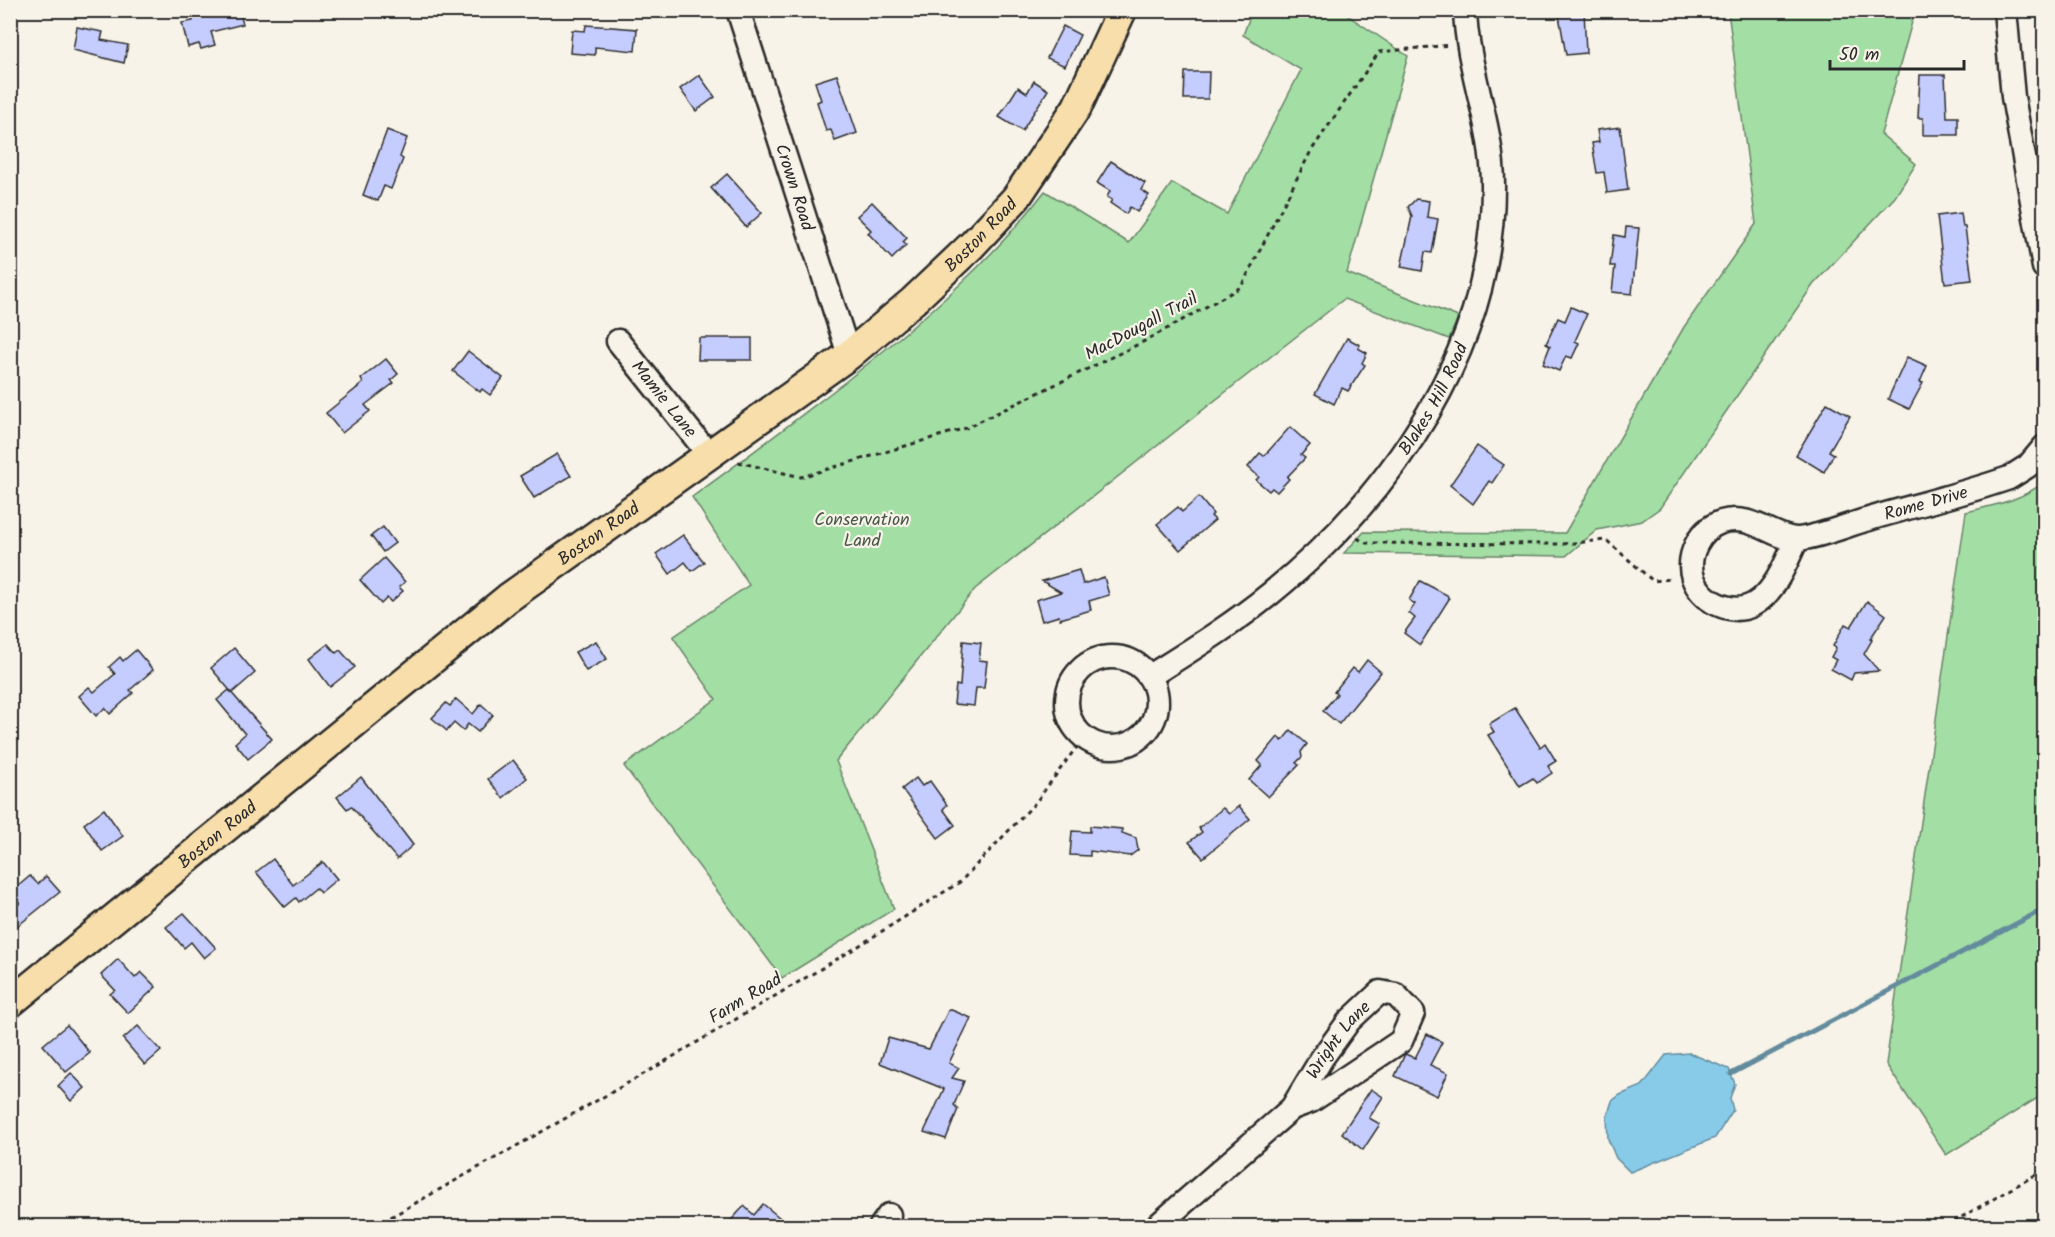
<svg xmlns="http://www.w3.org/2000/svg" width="2055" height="1237" font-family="Kalam,sans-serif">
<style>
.green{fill:#a3dea4;stroke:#678468;stroke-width:1.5}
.water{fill:#88cbe9;stroke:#638b9d;stroke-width:1.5}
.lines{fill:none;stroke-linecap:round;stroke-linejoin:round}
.stream{stroke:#638b9d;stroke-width:5}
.building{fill:#c5ccfe;stroke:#2b2b2b;stroke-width:1.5}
.minor-casing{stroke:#2b2b2b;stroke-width:27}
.major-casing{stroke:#2b2b2b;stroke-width:33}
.path{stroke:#2b2b2b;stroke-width:3;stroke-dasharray:4.5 4.5;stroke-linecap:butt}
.minor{stroke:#f7f3e8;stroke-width:22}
.major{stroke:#f8deab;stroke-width:28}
.labels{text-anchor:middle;stroke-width:4.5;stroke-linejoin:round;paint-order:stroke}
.street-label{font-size:18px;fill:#2b2b2b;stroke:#f7f3e8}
.park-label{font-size:18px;fill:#495849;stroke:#f7f3e8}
</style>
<rect width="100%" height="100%" fill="#f7f3e8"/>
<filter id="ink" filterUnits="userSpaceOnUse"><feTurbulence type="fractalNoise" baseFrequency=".0167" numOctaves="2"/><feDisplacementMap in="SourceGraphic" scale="12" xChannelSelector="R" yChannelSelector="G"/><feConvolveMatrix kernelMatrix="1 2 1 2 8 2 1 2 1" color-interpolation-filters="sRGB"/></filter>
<g filter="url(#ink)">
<!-- green -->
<g class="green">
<path d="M1252,11H1341L1408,56L1347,273L1458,317L1449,339L1344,299L975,589L836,761L894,909L782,978L624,766L716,699L673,637L749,585L692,497C744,460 794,421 845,382C919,323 988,266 1045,191L1129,243L1172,183L1227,214L1301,70L1243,35Z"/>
<polygon points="1728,11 1915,11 1881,134 1916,164 1895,197 1813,285 1660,508 1642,521 1597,530 1566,556 1344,553 1364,532 1565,533 1684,327 1756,224"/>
<path d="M2044,481V1094L1946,1155L1886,1064L1966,512C1991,506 2025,500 2044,481Z"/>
</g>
<!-- water -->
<polygon class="water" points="1689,1053 1729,1069 1735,1084 1730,1098 1733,1110 1715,1138 1630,1172 1616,1158 1608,1139 1607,1117 1612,1101 1620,1095 1642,1086 1666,1055"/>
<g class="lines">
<!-- stream -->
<polyline class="stream" points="1731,1074 2044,909"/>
</g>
<!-- building -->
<g class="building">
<polygon points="202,10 239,10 243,24 211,32 215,45 201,49 199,44 188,47 182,23 193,21 191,13"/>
<polygon points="1558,10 1584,10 1586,53 1566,55"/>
<polygon points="586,25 637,29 635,51 595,47 595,55 570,53 572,30 585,31"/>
<polygon points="1063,26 1080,35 1065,66 1047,58"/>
<polygon points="77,27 103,32 101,40 128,45 124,63 73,50"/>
<polygon points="1185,72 1209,72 1208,99 1184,99"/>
<polygon points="699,75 715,97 696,111 680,89"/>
<polygon points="837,75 857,133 835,141 831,130 826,131 817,102 821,100 815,82"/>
<polygon points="1920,75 1945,75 1947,117 1958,117 1958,135 1923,135 1923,118 1918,118"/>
<polygon points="1034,81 1048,90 1022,131 999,117 1018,87 1027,93"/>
<polygon points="1620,127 1628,190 1607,193 1604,172 1597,173 1592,143 1599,142 1597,130"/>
<polygon points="387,130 407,138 400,157 403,159 391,189 384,186 378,201 363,195"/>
<polygon points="1111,161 1145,183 1141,190 1149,195 1137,212 1130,207 1126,214 1110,203 1112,200 1107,197 1110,191 1097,183"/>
<polygon points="727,174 762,213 746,227 711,188"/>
<polygon points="1416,199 1429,201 1427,217 1438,219 1432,253 1425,252 1422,271 1401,267 1412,216 1408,207"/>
<polygon points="872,202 907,238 903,242 906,245 892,259 868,233 871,230 857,216"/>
<polygon points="1961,213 1963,227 1965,227 1972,280 1945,283 1937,216"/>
<polygon points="1626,227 1639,228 1632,294 1612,292 1615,266 1610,266 1614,235 1625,237"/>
<polygon points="1571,307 1587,314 1575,341 1579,343 1572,358 1566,356 1559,371 1543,364 1550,346 1546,344 1558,318 1565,321"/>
<polygon points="699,338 752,338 752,360 698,360"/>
<polygon points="1347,338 1360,345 1358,348 1367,353 1362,363 1365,365 1348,391 1342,388 1334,404 1315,394"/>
<polygon points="468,351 503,378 490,395 482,389 480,392 453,371"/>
<polygon points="1907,357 1927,366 1920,382 1923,383 1909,409 1888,399"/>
<polygon points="386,359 398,374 391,380 394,383 365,405 370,411 342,433 326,413 363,383 361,379"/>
<polygon points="1827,403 1850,416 1829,451 1834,454 1824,472 1796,455"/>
<polygon points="1290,427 1310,445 1301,455 1305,458 1287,477 1289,479 1277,492 1272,488 1269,491 1256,480 1259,477 1248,467 1260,453 1264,456"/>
<polygon points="1477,446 1504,465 1492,483 1489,481 1473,504 1450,485"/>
<polygon points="557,454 571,476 534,498 520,476"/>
<polygon points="1199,497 1213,514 1211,516 1215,520 1180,550 1157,524 1178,507 1182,512"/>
<polygon points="383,527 395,543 383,552 371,536"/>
<polygon points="683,535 704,562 692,571 685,562 670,574 656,554"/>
<polygon points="384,558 405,582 399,587 403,591 391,602 387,598 381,604 360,580"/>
<polygon points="1079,570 1083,584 1104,577 1109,595 1089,601 1091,610 1060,619 1059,616 1042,621 1036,600 1061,592 1042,581"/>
<polygon points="1420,581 1447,595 1449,599 1420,645 1404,633 1415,618 1409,613 1415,604 1409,600"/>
<polygon points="1867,601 1886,615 1870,639 1872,640 1864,654 1879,671 1854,673 1851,680 1831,669 1836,660 1831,657 1836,648 1833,646 1845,624 1851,627"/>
<polygon points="596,641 607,659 586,671 575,652"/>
<polygon points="963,641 981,643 979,660 987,661 984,688 976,688 974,706 954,704 956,685 960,686"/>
<polygon points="328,644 336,653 340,650 355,667 330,687 309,659"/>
<polygon points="234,648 255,673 232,693 211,668"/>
<polygon points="136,650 153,670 130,690 133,693 110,714 105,708 96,716 79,696 89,687 94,692 115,674 109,667 120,657 123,661"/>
<polygon points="1367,660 1381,672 1339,724 1323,711 1337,694 1334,692 1353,668 1358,672"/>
<polygon points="229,690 272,739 248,759 235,743 245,734 217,700"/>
<polygon points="456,699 473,714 481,704 493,715 478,732 468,724 463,731 454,723 447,731 432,718 446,703 450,706"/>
<polygon points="1515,708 1540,747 1545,743 1556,761 1548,766 1552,773 1537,783 1533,778 1520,786 1488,735 1494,732 1489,724"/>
<polygon points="1291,730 1307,744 1301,752 1302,757 1296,763 1299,765 1268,797 1249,780 1262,765 1258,761 1278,737 1282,741"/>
<polygon points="513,760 527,778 503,798 488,779"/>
<polygon points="361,777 413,845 397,859 351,806 347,809 337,797"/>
<polygon points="916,778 922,786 930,781 947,805 943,809 955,825 938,838 902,789"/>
<polygon points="1239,806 1250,819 1203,858 1189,842 1202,832 1199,828 1223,808 1229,814"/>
<polygon points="104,809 123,836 102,851 84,824"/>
<polygon points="1090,826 1122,829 1122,833 1136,838 1138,850 1130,856 1090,851 1090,856 1070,855 1072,831 1090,832"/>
<polygon points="273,859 293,885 323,862 337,879 320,893 316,888 299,902 296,898 285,907 256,872"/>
<polygon points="30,876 38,884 46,876 60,892 10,932 10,911 20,903 11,892"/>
<polygon points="184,913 216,948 204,958 191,942 184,948 166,927"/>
<polygon points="118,959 135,978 141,972 156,987 128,1013 110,994 115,990 101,975"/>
<polygon points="949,1009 971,1018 949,1063 959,1068 952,1078 964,1081 954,1105 958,1109 946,1139 924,1132 944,1089 880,1063 888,1038 929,1049"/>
<polygon points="67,1025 90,1053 66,1072 43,1045"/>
<polygon points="138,1026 161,1051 145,1065 123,1039"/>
<polygon points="1427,1034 1442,1042 1430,1065 1448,1073 1437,1096 1395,1076 1405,1054 1415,1058"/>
<polygon points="71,1073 85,1088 71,1101 58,1086"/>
<polygon points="1371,1089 1383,1097 1369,1118 1380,1124 1363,1150 1342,1133"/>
<polygon points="763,1204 791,1227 725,1227 744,1206 754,1215"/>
</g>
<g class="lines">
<defs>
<g id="minor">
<path id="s1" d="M738,10L849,355"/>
<polyline points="2005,10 2013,97 2044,267"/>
<path id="s2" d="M618,341L710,456"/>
<path id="s3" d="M1797,539C1782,571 1763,625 1717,604C1706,599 1697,589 1693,578C1686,556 1699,530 1721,522C1752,512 1776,541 1799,539C1822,536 1847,525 1869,519C1916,505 1963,494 2009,478L2028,466L2044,447"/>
<circle cx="1112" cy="702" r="45"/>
<path id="s4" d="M1150,676C1191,650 1232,625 1270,594C1393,494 1494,348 1493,185C1493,125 1467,70 1465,10"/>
<polyline points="881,1226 889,1215"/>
<path id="s5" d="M1157,1226L1292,1108L1322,1058L1349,1021L1380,992L1396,995L1413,1013L1401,1041L1311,1101L1292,1108"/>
</g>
<g id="major">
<path id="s6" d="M10,1003L508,598L849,355L913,301L972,245L1016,198L1077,107L1122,10"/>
</g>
</defs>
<!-- minor casing -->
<use href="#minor" class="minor-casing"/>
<!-- major casing -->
<use href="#major" class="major-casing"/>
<!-- path -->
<g class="path">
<polyline points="738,462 801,477 966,428 1147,340 1241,287 1311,151 1379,52 1450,45"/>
<polyline points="1357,538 1366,543 1563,544 1606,540 1653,581 1672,579"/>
<polyline points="375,1226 642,1075 849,952 960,882 1036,802 1084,737"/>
<polyline points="1946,1226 2044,1170"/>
</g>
<!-- minor -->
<use href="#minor" class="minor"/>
<!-- major -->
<use href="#major" class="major"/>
</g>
</g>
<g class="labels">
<!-- street labels -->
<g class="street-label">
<text dy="6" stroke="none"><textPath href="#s1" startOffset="186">Crown Road</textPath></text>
<text dy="6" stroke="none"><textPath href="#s6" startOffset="1239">Boston Road</textPath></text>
<text transform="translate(1141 326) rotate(-28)" y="6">MacDougall Trail</text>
<text dy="6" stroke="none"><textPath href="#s4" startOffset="402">Blakes Hill Road</textPath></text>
<text dy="6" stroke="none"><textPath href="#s2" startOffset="74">Mamie Lane</textPath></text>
<text dy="6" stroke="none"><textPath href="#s3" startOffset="436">Rome Drive</textPath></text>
<text dy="6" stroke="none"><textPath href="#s6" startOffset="753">Boston Road</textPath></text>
<text dy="6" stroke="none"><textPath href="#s6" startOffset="267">Boston Road</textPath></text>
<text transform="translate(745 998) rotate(-31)" y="6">Farm Road</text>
<text dy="6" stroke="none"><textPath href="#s5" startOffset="262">Wright Lane</textPath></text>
</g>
<!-- park labels -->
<g class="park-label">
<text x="862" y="525">Conservation<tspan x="862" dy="21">Land</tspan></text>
</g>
</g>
<!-- margin -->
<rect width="2055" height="1237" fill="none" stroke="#f7f3e8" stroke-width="36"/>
<rect x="18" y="18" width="2019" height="1201" fill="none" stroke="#2b2b2b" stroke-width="2" filter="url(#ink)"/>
<!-- scale -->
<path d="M1830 60v9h134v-9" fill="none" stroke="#2b2b2b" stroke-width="3"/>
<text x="1839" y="60" font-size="18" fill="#2b2b2b" stroke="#f7f3e8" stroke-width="4.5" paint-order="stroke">50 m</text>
</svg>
